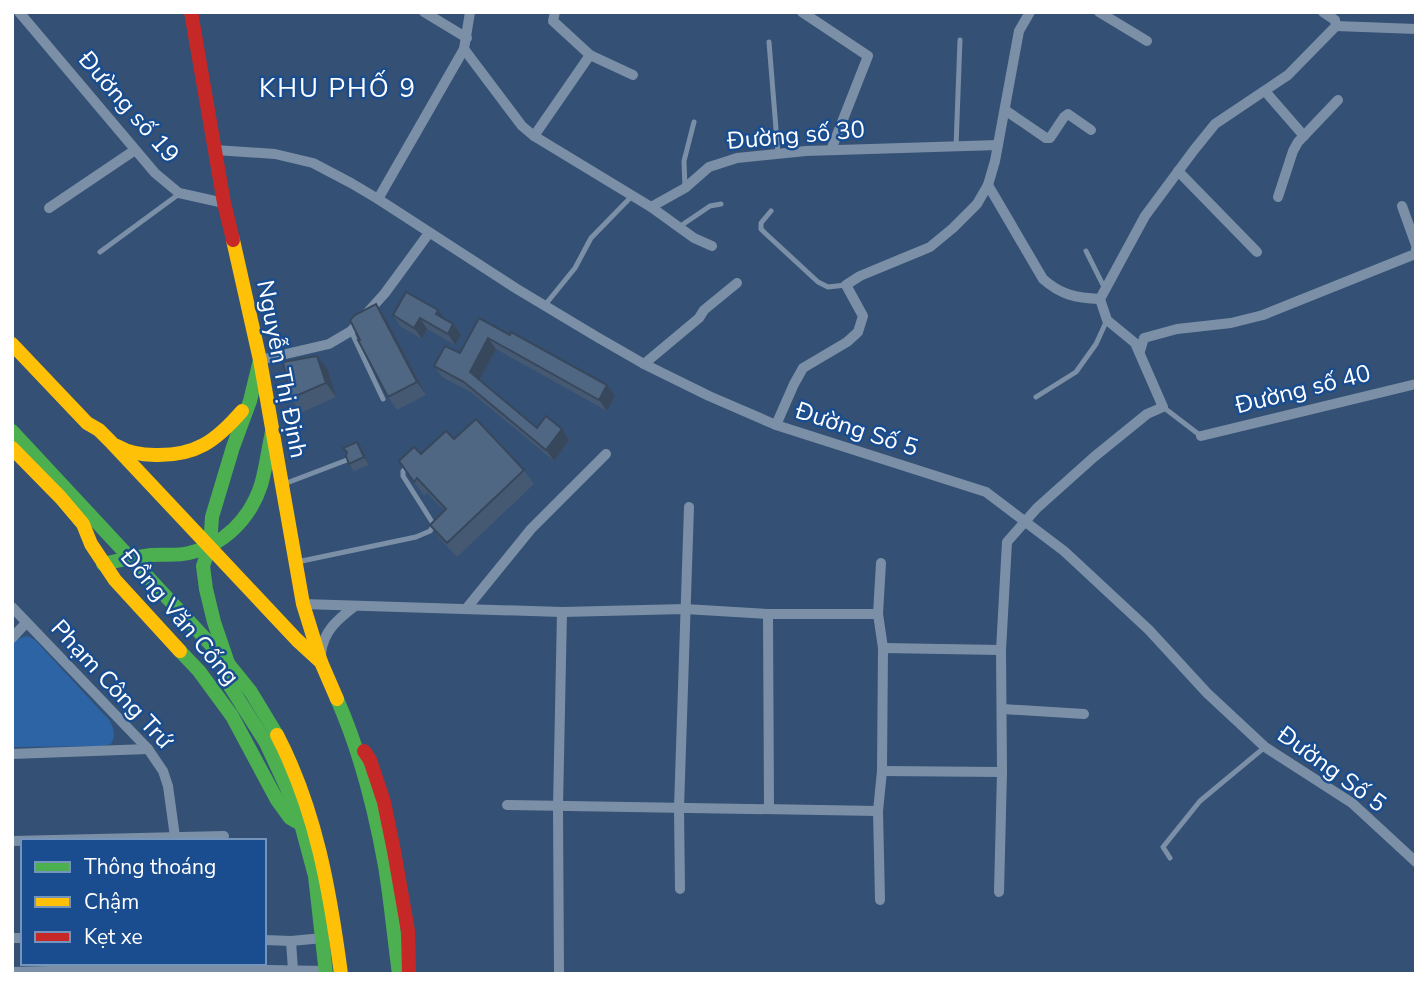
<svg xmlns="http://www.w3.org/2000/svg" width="1428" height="986" font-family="'Nunito Sans',sans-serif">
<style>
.green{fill:#2c64a5}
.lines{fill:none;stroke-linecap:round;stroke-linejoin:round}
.lane{stroke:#7b90a7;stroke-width:5}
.street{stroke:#7b90a7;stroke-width:10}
.fast{stroke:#4caf50;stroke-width:14}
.slow{stroke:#ffc107;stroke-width:14}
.jam{stroke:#c62828;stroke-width:14}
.wall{fill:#455972}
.shaded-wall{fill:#38485c}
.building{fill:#506784;stroke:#38485c;stroke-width:2}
.labels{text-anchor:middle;stroke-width:5;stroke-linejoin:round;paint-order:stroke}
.street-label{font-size:24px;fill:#fff;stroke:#194d8f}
.neighbourhood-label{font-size:26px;letter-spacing:2px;fill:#fff;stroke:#194d8f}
</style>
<rect width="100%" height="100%" fill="#345074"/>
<!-- green -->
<path class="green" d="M27,636L35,640L110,721C114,730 116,735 111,744L103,746L12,747V641Z"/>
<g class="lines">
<!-- lane -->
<g class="lane">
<polyline points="769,42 778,154"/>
<polyline points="956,147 960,40"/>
<polyline points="685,188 684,161 694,122"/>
<polyline points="771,211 761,223 761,229 765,233 818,282 828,287 846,285"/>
<polyline points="679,227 710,206 721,204"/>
<polyline points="1086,251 1105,289"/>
<polyline points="100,252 179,194"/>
<polyline points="545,305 575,268 591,238 632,196"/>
<polyline points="351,331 383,399"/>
<polyline points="1036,397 1076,372 1096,344 1107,320"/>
<polyline points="1163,407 1201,436"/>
<polyline points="284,484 347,460"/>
<polyline points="297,562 416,537 430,531 434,525 403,476 403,471 408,466"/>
<polyline points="1170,858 1163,847 1200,801 1265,747"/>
</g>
<!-- street -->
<g class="street">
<polyline points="19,12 155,173 179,193 224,203"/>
<polyline points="424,12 467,38"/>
<polyline points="555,12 553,21 590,55 633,75"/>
<polyline points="802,12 868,56 831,150"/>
<polyline points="1099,12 1147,41"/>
<polyline points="1336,26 1416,29"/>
<polyline points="464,49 522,126 534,136 651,207 685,188 709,167 737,158 806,151 998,145"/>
<polyline points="1265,91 1304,136"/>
<polyline points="1005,110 1046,138 1050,138 1064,117 1068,114 1091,130"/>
<polyline points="534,136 590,55"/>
<polyline points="215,150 275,154 313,163 351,183 378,199 517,289 597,337 644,364 709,396 776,425 986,492 1064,551 1149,630 1207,693 1265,747 1352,803 1416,862"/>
<polyline points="1178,171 1257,252"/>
<path d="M988,185L1043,279C1061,295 1076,298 1100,299"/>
<polyline points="1278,197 1293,151 1298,142 1338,100"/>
<polyline points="378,199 464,49 470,12"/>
<polyline points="1402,206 1416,245"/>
<polyline points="651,207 694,238 712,246"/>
<polyline points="49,208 135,150"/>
<polyline points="1140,351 1144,338 1177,329 1231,323 1263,315 1415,254 1416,249"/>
<polyline points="260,360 329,344 351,331 385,293 429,233"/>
<polyline points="644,364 699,318 704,310 737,283"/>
<polyline points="776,425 794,384 803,368 847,342 858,332 863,316 846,285 860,276 930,247 953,228 977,204 988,185 995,161 1019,31 1030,12"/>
<polyline points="1201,436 1416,384"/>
<polyline points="303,604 562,612 685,609 768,614 878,614"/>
<polyline points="12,607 148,749 163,771 168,786 175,837"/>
<polyline points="466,609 531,529 606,454"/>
<polyline points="768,614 769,809"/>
<polyline points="12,638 26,623"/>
<polyline points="883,648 1001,650"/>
<path d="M321,654C323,631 338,619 355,606"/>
<polyline points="1002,709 1084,714"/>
<polyline points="12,754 148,749"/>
<polyline points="882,771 1002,772"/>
<polyline points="507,805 878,811"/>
<polyline points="12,841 224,836"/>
<polyline points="680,889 679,808 689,507"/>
<polyline points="999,892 1002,772 1001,650 1007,542 1037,508 1094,457 1147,414 1163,407 1135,343 1107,320 1100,299 1145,216 1194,150 1215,124 1288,75 1336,26 1335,20 1323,12"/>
<polyline points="880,900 878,811 882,771 883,648 878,614 881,563"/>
<polyline points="12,938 23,938"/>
<polyline points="264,940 291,941 323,938"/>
<polyline points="291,941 293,970"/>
<polyline points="12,972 160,968 326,971"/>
<polyline points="559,974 558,807 562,612"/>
</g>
<!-- fast -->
<g class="fast">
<polyline points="260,360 250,401 233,447 212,517 210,546 203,566 206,589 214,622 228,663 230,686 266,743 286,786 301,824 315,876 326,974"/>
<polyline points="12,431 226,661 251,692 277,735"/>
<path d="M103,564C119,560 135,557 151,555C164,554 177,556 189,553C224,545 250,519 261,485C266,468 268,450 272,432"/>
<polyline points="180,651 199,671 232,716 277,800 290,818 297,822"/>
<path d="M337,699C360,751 375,810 385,866C391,902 394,938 399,974"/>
</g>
<!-- slow -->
<g class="slow">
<polyline points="233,240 260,360 303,604 321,662"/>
<polyline points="12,344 87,423 99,430 110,441 297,640 321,662 337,699"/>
<path d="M117,446C129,453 141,455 155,455C196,456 216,441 242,411"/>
<polyline points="12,448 61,498 83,524 91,544 115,580 180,651"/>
<path d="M277,735C316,810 330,891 341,974"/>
</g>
<!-- jam -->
<g class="jam">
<polyline points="191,12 224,203 233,240"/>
<polyline points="364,751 370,760 384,802 394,851 408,931 409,974"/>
</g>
</g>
<!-- wall -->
<g class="wall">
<polygon points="376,304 385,317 426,395 397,410 388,397 360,340"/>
<polygon points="393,315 444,319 453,324 461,335 455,345 427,329 422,339 400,326"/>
<polygon points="479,318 615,396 607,411 496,349 480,380 537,428 569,440 554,461 472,393 442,377 434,366 460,353"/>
<polygon points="328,370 336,397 301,413 291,398"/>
<polygon points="454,439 524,470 534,484 457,557 440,539 430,525 445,511 427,493 424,496 399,461 421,454"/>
<polygon points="357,442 362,449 369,465 354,471 349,464 347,453 343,448"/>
</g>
<!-- shaded-wall -->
<g class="shaded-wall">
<polygon points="376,304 385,317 426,395 417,382"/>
<polygon points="438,310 446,321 436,314"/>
<polygon points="420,318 427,329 422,339 414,328"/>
<polygon points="453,324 461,335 455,345 448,334"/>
<polygon points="488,338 496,349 478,383 470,372"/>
<polygon points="317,356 328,370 336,397 326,383"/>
<polygon points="607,385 615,396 607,411 599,400"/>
<polygon points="562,429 569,440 554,461 546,450"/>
<polygon points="357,442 362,449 369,465 364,457"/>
</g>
<!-- building -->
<g class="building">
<polygon points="406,292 438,310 436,314 453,324 448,334 420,318 414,328 393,315"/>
<polygon points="376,304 417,382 388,397 358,340 360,340 350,320 355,315"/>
<polygon points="479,318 510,335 511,332 607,385 599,400 488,338 470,372 537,428 546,416 562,429 546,450 464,382 434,366 445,346 460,353"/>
<polygon points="317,356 326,383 291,398 283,362"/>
<polygon points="476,419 524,470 447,543 430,525 446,509 417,478 414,482 399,461 414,447 421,454 446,431 454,439"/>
<polygon points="357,442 364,457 349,464 346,456 347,452 343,448"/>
</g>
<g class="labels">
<!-- street labels -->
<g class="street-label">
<text transform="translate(129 107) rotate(49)" y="8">Đường số 19</text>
<text transform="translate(796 135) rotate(-5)" y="8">Đường số 30</text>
<text transform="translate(282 369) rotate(79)" y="8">Nguyễn Thị Định</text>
<text transform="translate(1303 389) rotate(-14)" y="8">Đường số 40</text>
<text transform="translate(857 429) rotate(18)" y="8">Đường Số 5</text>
<text transform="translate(180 617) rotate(50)" y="8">Đồng Văn Cống</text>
<text transform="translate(112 684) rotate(47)" y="8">Phạm Công Trứ</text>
<text transform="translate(1332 769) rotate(36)" y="8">Đường Số 5</text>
</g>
<!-- neighbourhood labels -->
<g class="neighbourhood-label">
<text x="338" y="97">KHU PHỐ 9</text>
</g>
</g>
<!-- border -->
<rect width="1428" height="986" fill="none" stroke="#ffffff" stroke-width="28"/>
<!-- legend -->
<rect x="21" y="839" width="245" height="126" fill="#194d8f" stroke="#7594bc" stroke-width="2"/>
<rect x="35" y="862" width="35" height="10" fill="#4caf50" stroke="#7594bc" stroke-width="2"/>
<text x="84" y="874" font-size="21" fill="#ffffff">Thông thoáng</text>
<rect x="35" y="897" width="35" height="10" fill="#ffc107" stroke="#7594bc" stroke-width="2"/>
<text x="84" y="909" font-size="21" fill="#ffffff">Chậm</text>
<rect x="35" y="932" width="35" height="10" fill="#c62828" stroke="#7594bc" stroke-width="2"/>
<text x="84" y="944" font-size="21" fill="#ffffff">Kẹt xe</text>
</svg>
